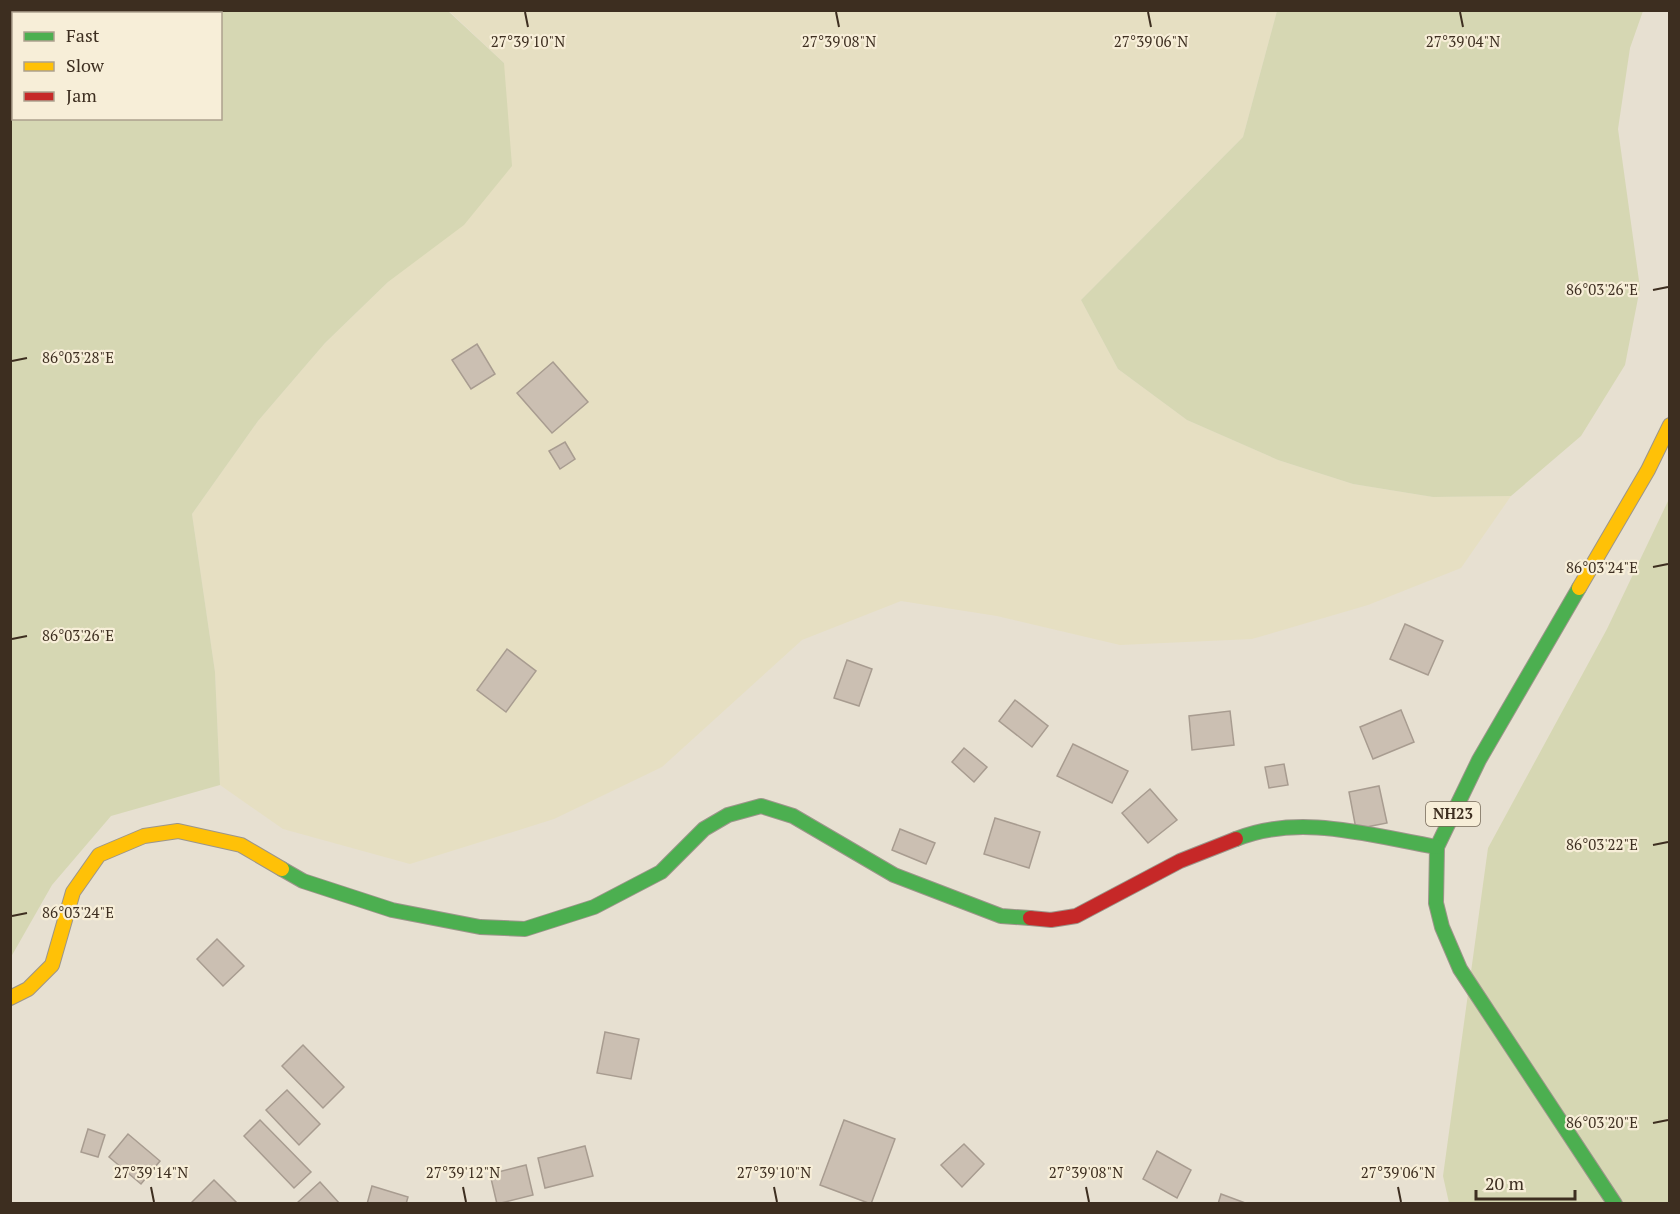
<svg xmlns="http://www.w3.org/2000/svg" width="1680" height="1214" font-family="'PT Serif',serif">
<style>
.farmland{fill:#e6dfc2}
.green{fill:#d6d7b3}
.building{fill:#cbbfb2;stroke:#a89c90;stroke-width:1.5}
.lines{fill:none;stroke-linecap:round;stroke-linejoin:round}
.fast-casing{stroke:#9c958a;stroke-width:16}
.slow-casing{stroke:#9c958a;stroke-width:16}
.jam-casing{stroke:#9c958a;stroke-width:16}
.fast{stroke:#4caf50;stroke-width:14}
.slow{stroke:#ffc107;stroke-width:14}
.jam{stroke:#c62828;stroke-width:14}
.ticks{fill:none;stroke:#3d2e20;stroke-width:2}
.labels{text-anchor:middle;stroke-width:4.5;stroke-linejoin:round;paint-order:stroke}
.shield{fill:#f7eed8;stroke:#756857;stroke-width:1.5}
.shield-label{font-size:15px;font-weight:bold;fill:#3d2e20}
.ticks-label{font-size:15px;text-anchor:middle;fill:#3d2e20;stroke:#f7eed8;stroke-width:4.5;stroke-linejoin:round;paint-order:stroke}
</style>
<rect width="100%" height="100%" fill="#e7e0d1"/>
<!-- farmland -->
<polygon class="farmland" points="448,10 1277,11 1243,137 1081,300 1118,369 1187,420 1278,460 1353,484 1433,497 1511,496 1461,568 1368,605 1252,639 1120,645 997,616 901,601 802,640 662,767 554,819 410,864 283,829 220,785 215,672 192,514 258,421 325,343 388,282 504,63"/>
<!-- green -->
<g class="green">
<polygon points="77,10 448,11 504,63 512,166 464,225 388,282 325,343 258,421 192,514 215,672 220,785 111,816 52,885 11,957 11,34 13,33 14,118 220,118 220,14 68,13"/>
<polygon points="1277,11 1643,11 1630,48 1618,129 1640,288 1625,365 1581,436 1511,496 1433,497 1353,484 1278,460 1187,420 1118,369 1081,300 1243,137"/>
<polygon points="1669,499 1669,1203 1449,1203 1443,1176 1488,848 1607,629"/>
</g>
<!-- building -->
<g class="building">
<polygon points="477,344 495,374 471,389 452,360"/>
<polygon points="553,362 588,402 552,433 517,393"/>
<polygon points="565,442 575,459 560,469 549,451"/>
<polygon points="1405,624 1443,641 1428,675 1390,659"/>
<polygon points="507,649 536,671 506,712 477,690"/>
<polygon points="847,660 872,669 859,706 834,698"/>
<polygon points="1015,700 1048,726 1032,747 999,721"/>
<polygon points="1401,710 1414,742 1373,759 1360,727"/>
<polygon points="1230,711 1234,745 1192,750 1189,716"/>
<polygon points="1073,744 1128,771 1112,803 1057,776"/>
<polygon points="964,748 987,767 974,782 952,762"/>
<polygon points="1284,764 1288,785 1269,788 1265,767"/>
<polygon points="1379,786 1387,823 1356,829 1349,792"/>
<polygon points="1150,789 1177,820 1148,843 1122,813"/>
<polygon points="995,818 1040,832 1029,868 984,854"/>
<polygon points="900,829 935,843 926,864 892,850"/>
<polygon points="217,939 244,966 223,986 197,959"/>
<polygon points="605,1032 639,1039 631,1079 597,1073"/>
<polygon points="303,1045 344,1087 323,1108 282,1066"/>
<polygon points="287,1090 320,1124 299,1145 266,1110"/>
<polygon points="260,1120 311,1172 294,1188 244,1136"/>
<polygon points="844,1120 895,1139 871,1204 820,1185"/>
<polygon points="88,1129 105,1135 98,1157 81,1152"/>
<polygon points="128,1134 160,1161 141,1184 109,1157"/>
<polygon points="964,1144 984,1164 962,1187 941,1165"/>
<polygon points="585,1146 593,1176 545,1188 538,1158"/>
<polygon points="1157,1151 1191,1170 1177,1198 1143,1179"/>
<polygon points="526,1165 533,1195 497,1204 490,1174"/>
<polygon points="214,1180 238,1204 191,1203"/>
<polygon points="320,1182 340,1204 297,1203"/>
<polygon points="372,1186 408,1197 406,1204 367,1204"/>
<polygon points="1221,1194 1248,1204 1218,1204"/>
</g>
<g class="lines">
<defs>
<g id="fast">
<polyline points="1579,588 1479,760 1437,847 1436,903 1442,927 1460,969 1615,1204"/>
<path d="M1236,839C1300,813 1372,836 1437,847"/>
<polyline points="282,869 303,881 392,910 480,927 525,929 594,907 661,872 704,829 728,815 761,806 793,816 894,875 1001,916 1030,918"/>
</g>
<g id="slow">
<polyline points="1579,588 1648,470 1670,425"/>
<polyline points="10,998 28,989 52,965 73,892 99,855 144,836 178,831 241,845 282,869"/>
</g>
<polyline id="jam" points="1030,918 1051,920 1076,916 1180,861 1236,839"/>
</defs>
<!-- fast casing -->
<use href="#fast" class="fast-casing"/>
<!-- slow casing -->
<use href="#slow" class="slow-casing"/>
<!-- jam casing -->
<use href="#jam" class="jam-casing"/>
<!-- fast -->
<use href="#fast" class="fast"/>
<!-- slow -->
<use href="#slow" class="slow"/>
<!-- jam -->
<use href="#jam" class="jam"/>
</g>
<!-- ticks -->
<path class="ticks" d="M525,12L528,27M836,12L839,27M1148,12L1151,27M1460,12L1463,27M1653,290L1668,287M12,361L27,358M1653,567L1668,564M12,639L27,636M1653,845L1668,842M12,916L27,913M1653,1123L1668,1120M151,1187L154,1202M463,1187L466,1202M774,1187L777,1202M1086,1187L1089,1202M1398,1187L1401,1202"/>
<g class="labels">
<!-- shield labels -->
<rect class="shield" x="1426" y="802" width="54" height="24" rx="4.5"/>
<g class="shield-label">
<text x="1453" y="819">NH23</text>
</g>
</g>
<g class="ticks-label">
<text x="528" y="47">27°39'10"N</text>
<text x="839" y="47">27°39'08"N</text>
<text x="1151" y="47">27°39'06"N</text>
<text x="1463" y="47">27°39'04"N</text>
<text x="1602" y="295">86°03'26"E</text>
<text x="78" y="363">86°03'28"E</text>
<text x="1602" y="573">86°03'24"E</text>
<text x="78" y="641">86°03'26"E</text>
<text x="1602" y="850">86°03'22"E</text>
<text x="78" y="918">86°03'24"E</text>
<text x="1602" y="1128">86°03'20"E</text>
<text x="151" y="1178">27°39'14"N</text>
<text x="463" y="1178">27°39'12"N</text>
<text x="774" y="1178">27°39'10"N</text>
<text x="1086" y="1178">27°39'08"N</text>
<text x="1398" y="1178">27°39'06"N</text>
</g>
<!-- border -->
<rect width="1680" height="1214" fill="none" stroke="#3d2e20" stroke-width="24"/>
<!-- legend -->
<rect x="12" y="12" width="210" height="108" fill="#f7eed8" stroke="#ada18e" stroke-width="1.5"/>
<rect x="24" y="32" width="30" height="9" fill="#4caf50" stroke="#ada18e" stroke-width="1.5"/>
<text x="66" y="42" font-size="18" fill="#3d2e20">Fast</text>
<rect x="24" y="62" width="30" height="9" fill="#ffc107" stroke="#ada18e" stroke-width="1.5"/>
<text x="66" y="72" font-size="18" fill="#3d2e20">Slow</text>
<rect x="24" y="92" width="30" height="9" fill="#c62828" stroke="#ada18e" stroke-width="1.5"/>
<text x="66" y="102" font-size="18" fill="#3d2e20">Jam</text>
<!-- scale -->
<path d="M1476 1190v9h99v-9" fill="none" stroke="#3d2e20" stroke-width="3"/>
<text x="1485" y="1190" font-size="18" fill="#3d2e20" stroke="#f7eed8" stroke-width="4.5" paint-order="stroke">20 m</text>
</svg>
